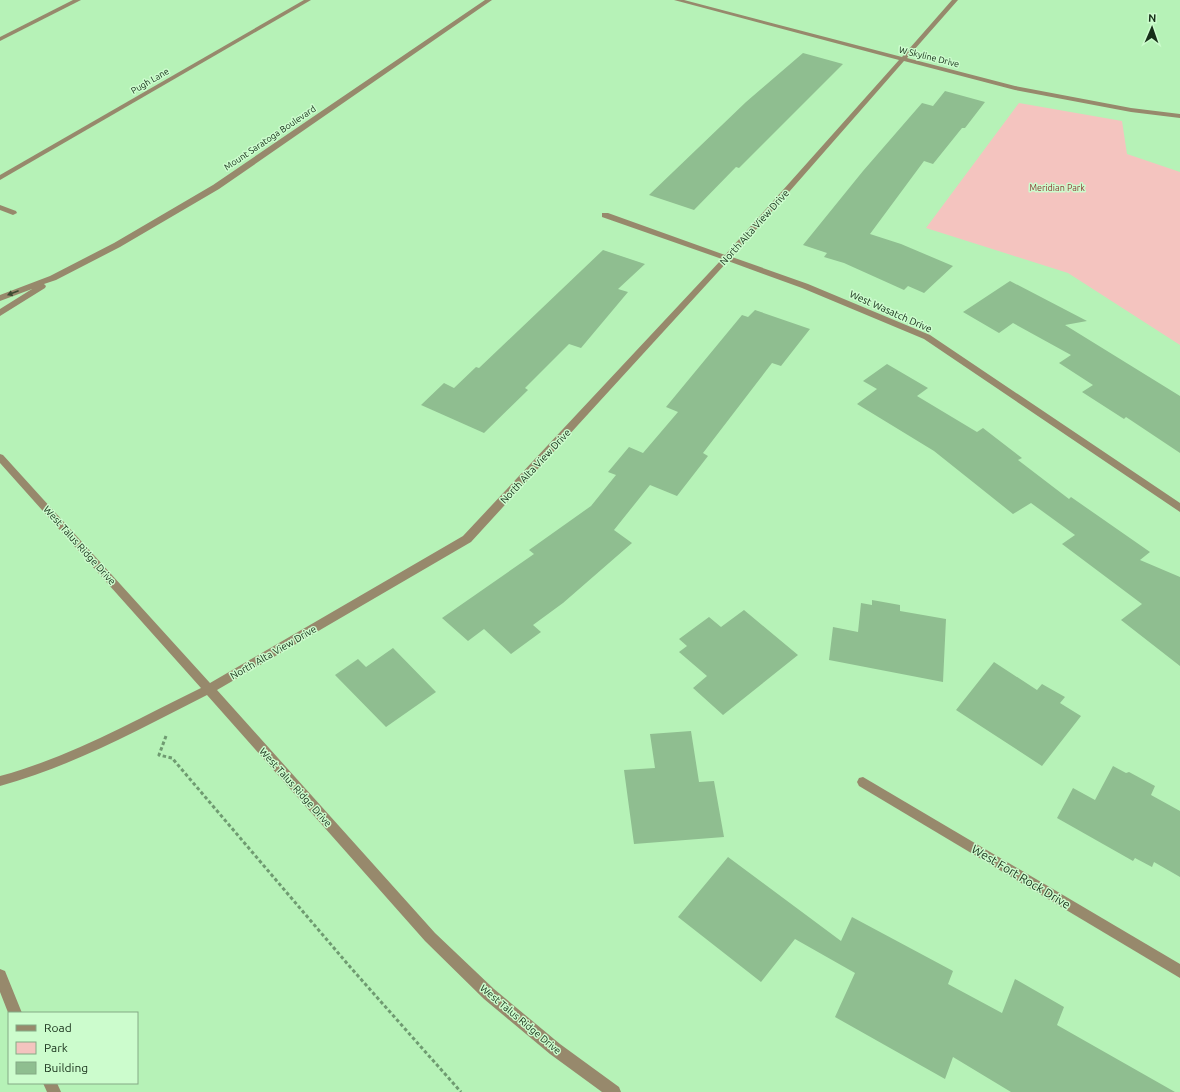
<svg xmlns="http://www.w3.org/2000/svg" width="1180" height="1092" font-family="Ubuntu,sans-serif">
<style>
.green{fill:#f4c4bf}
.building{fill:#8fbe90}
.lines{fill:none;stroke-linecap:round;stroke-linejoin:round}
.path{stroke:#6f9b71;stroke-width:3;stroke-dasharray:3.5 2.5;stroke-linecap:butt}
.minor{fill:#97896c;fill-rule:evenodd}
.oneway{fill:#3d4a32}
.labels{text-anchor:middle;stroke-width:3;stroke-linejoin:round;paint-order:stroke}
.far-street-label{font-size:9px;fill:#172f19;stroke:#ccfccd}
.far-park-label{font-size:9px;fill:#8b3935;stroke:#ccfccd}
.street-label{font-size:10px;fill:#172f19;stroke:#ccfccd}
.near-street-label{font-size:12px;fill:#172f19;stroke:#ccfccd}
</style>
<rect width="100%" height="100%" fill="#b6f2b7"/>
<!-- green -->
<polygon class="green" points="1019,103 1122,121 1127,154 1180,172 1180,345 1068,273 926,228"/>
<!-- building -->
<g class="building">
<polygon points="803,53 843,64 739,168 736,167 694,210 649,195 746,102"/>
<polygon points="945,91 985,102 965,128 962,128 933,164 924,161 870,234 901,244 953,266 924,293 908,286 904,290 844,263 824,257 827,253 803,245 863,171 922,103 933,106"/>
<polygon points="603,250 645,264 618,289 628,292 581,348 569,344 525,388 528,390 484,433 421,405 444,383 454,388 476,367 479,368"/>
<polygon points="1010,281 1087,321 1065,325 1180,396 1180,453 1126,417 1124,419 1082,392 1093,385 1059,363 1071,355 1013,323 999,333 963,312"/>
<polygon points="755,310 810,329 781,366 772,363 703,453 708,456 677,496 650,485 614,530 632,543 563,603 533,625 541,632 511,654 484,629 468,641 442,618 534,554 529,550 591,506 616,475 608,472 629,447 643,453 678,412 666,407 742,315 748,317"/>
<polygon points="887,364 928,388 917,396 977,432 983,428 1022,458 1018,460 1069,499 1071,497 1150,552 1140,560 1180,577 1180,666 1121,620 1142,604 1062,544 1075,535 1031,503 1013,514 934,451 857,404 877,389 863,381"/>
<polygon points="872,600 900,605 900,611 946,619 943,682 829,660 833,627 858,632 861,603 872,605"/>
<polygon points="744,610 798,655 723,715 693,688 707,676 679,652 687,646 679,639 709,617 721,627"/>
<polygon points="393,648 436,692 386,727 335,675 358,659 366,667"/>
<polygon points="994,662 1037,690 1042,684 1065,697 1060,703 1081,716 1042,766 956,710"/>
<polygon points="691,731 699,782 714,781 724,837 634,844 624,770 655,768 650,734"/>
<polygon points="1113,766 1126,773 1129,772 1155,786 1151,795 1180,811 1180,877 1154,862 1152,867 1135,858 1133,861 1057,818 1073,788 1095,800"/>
<polygon points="728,857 841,941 852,917 953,971 948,984 1002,1013 1015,979 1064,1007 1057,1025 1175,1092 1011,1092 953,1057 945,1079 835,1017 855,973 795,939 761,982 678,917"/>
</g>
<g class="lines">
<!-- path -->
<polyline class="path" points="166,736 159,755 172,758 351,968 461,1092"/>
<!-- minor -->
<g class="minor">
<polygon points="73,0 81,0 0,41 0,37"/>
<polygon points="304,0 311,0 0,180 0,175"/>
<polygon points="485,0 492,0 219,189 120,247 56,280 44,284 46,286 45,288 0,316 0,309 32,289 0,301 0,295 50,276 114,243 213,185"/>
<path d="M674,0H684L902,57L952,0H958L907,58L1015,86L1131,108L1180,114V118L1131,112L1015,90L904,61L732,257L808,284L930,335L1180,503V512L924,339L802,288L728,261L471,542L217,690L435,933L494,989L560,1044L619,1087L621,1092H602L550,1054L484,999L425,941L207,695C140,729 73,766 0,786V776C71,757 135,720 201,688L0,463V454L3,455L210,683L463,536L722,259L602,217V213H608L725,255L899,60Z"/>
<polygon points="0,205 16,211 17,213 13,215 0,210"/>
<polygon points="863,777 1180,964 1180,978 859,786 857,782 859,778"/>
<polygon points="0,969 5,971 22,1013 9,1013 9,1015 0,992"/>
<polygon points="43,1083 57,1083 61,1092 47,1092"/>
</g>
</g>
<!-- one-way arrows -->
<defs><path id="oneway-solid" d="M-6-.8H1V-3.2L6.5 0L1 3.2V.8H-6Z"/></defs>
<use class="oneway" href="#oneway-solid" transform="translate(13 293) rotate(159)"/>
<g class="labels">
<!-- far-street labels -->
<g class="far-street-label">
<text transform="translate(929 57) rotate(14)" y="3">W Skyline Drive</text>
<text transform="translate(150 81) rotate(-30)" y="3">Pugh Lane</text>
<text transform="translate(270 138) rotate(-34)" y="3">Mount Saratoga Boulevard</text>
</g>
<!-- far-park labels -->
<g class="far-park-label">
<text x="1057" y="191">Meridian Park</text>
</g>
<!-- street labels -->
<g class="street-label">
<text transform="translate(754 227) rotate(-48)" y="4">North Alta View Drive</text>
<text transform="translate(891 311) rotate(24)" y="4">West Wasatch Drive</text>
<text transform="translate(535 466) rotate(-47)" y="4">North Alta View Drive</text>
<text transform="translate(80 545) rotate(48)" y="4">West Talus Ridge Drive</text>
<text transform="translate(273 652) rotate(-30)" y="4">North Alta View Drive</text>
<text transform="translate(296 787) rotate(48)" y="4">West Talus Ridge Drive</text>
<text transform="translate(521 1019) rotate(40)" y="4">West Talus Ridge Drive</text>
</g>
<!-- near-street labels -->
<g class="near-street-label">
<text transform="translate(1021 877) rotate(31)" y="4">West Fort Rock Drive</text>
</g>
</g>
<!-- legend -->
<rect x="8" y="1012" width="130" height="72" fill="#ccfccd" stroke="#84aa85"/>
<rect x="16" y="1025" width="20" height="6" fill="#97896c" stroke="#84aa85"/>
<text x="44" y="1032" font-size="12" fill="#172f19">Road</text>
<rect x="16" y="1042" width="20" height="12" fill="#f4c4bf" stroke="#84aa85"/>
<text x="44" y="1052" font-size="12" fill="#172f19">Park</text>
<rect x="16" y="1062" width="20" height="12" fill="#8fbe90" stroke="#84aa85"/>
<text x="44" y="1072" font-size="12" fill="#172f19">Building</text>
<!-- north arrow -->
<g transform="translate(1152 28) rotate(2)" stroke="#ccfccd" stroke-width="3" paint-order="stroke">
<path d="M0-3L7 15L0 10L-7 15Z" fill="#172f19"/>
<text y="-6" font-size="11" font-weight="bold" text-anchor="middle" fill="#172f19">N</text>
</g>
</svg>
